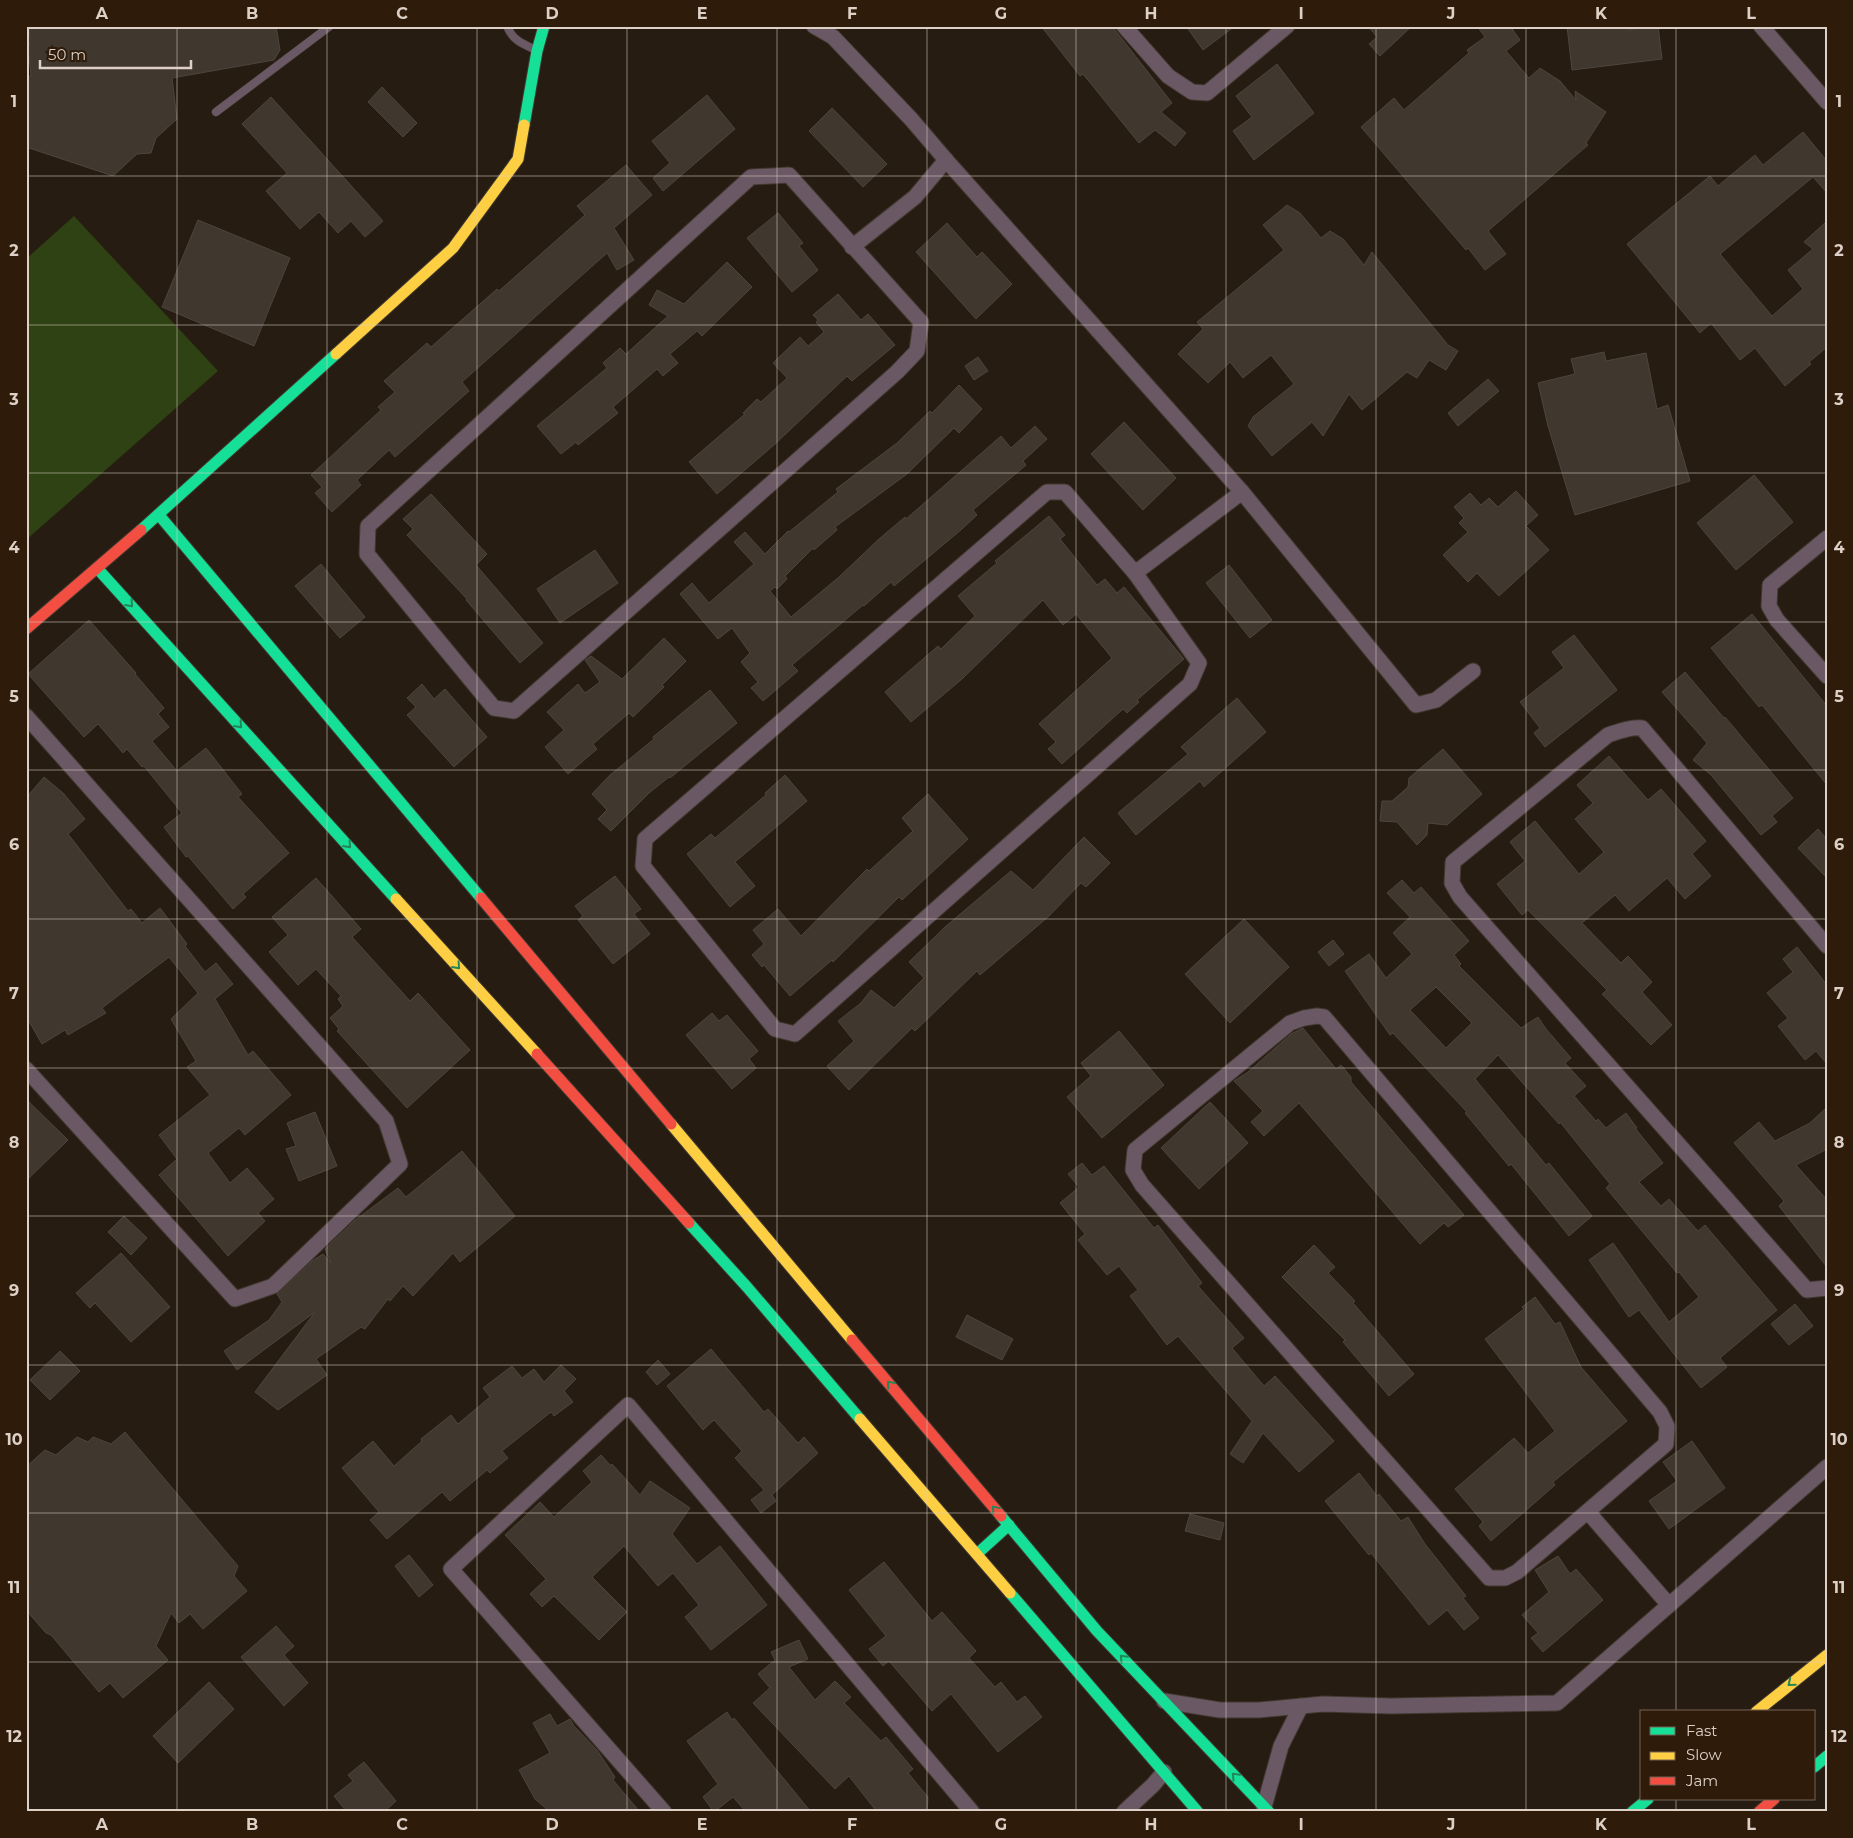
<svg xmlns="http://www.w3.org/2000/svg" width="1853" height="1838" font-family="Montserrat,sans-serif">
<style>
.green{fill:#2e4213}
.building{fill:#40372f;stroke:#4e453d;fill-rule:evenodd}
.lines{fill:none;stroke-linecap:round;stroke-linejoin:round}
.lane-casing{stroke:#423930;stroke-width:9}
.street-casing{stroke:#423930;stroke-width:17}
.fast-casing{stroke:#423930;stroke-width:13}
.slow-casing{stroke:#423930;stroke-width:13}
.jam-casing{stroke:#423930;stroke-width:13}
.lane{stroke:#6a5964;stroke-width:8}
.street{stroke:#6a5964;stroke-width:15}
.fast{stroke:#16e098;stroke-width:11}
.slow{stroke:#ffcf43;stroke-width:11}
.jam{stroke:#f24e42;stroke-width:11}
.oneway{stroke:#218758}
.grid{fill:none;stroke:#ddd0c6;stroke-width:1;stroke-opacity:0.55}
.neatline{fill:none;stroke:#ddd0c6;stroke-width:2}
.grid-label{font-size:16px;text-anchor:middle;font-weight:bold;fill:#ddd0c6}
</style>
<rect width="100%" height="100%" fill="#261c12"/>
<!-- green -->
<polygon class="green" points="74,216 218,371 26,540 26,259"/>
<!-- building -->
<g class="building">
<polygon points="29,26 276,26 280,50 274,60 172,78 177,119 156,138 151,153 137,154 113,176 26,147 26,79 31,75 28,48 30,41"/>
<polygon points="1041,26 1112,26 1172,103 1161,112 1186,133 1175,146 1155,130 1139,143 1083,74 1080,76"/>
<polygon points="1186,26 1235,26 1203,50"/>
<polygon points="1368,26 1412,26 1380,56 1369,44 1377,37"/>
<polygon points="1477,26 1510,26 1520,40 1506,51 1529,78 1540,68 1560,81 1576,100 1575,91 1606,112 1586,143 1588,145 1488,231 1506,254 1485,270 1468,248 1466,250 1361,127 1394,98 1404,110 1469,53 1467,50 1485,37"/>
<polygon points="1567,26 1627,26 1627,30 1658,26 1662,59 1572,70"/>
<polygon points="1277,64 1314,113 1254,160 1233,131 1252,117 1236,96"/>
<polygon points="382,87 417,123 403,137 368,102"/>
<polygon points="707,95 735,129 663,191 653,178 670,163 652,141"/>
<polygon points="271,97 383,221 365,237 351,221 338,233 319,212 300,229 266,191 287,173 242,124"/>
<polygon points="832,108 887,164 863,187 809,131"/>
<polygon points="1803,132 1827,161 1827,193 1813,177 1720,254 1772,316 1803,289 1788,270 1813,249 1804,242 1827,221 1827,347 1809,362 1811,364 1785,386 1755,348 1740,360 1711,323 1700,333 1627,244 1710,176 1718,186 1755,155 1763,165"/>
<polygon points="626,165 652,195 614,228 634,260 617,270 607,253 462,382 469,391 395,457 389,450 357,480 361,485 332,512 315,493 322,487 311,475 381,410 378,407 395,392 384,381 427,343 431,347 497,289 499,291 585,215 577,206"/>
<polygon points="1287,205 1300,213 1321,238 1330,231 1343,239 1364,265 1372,252 1448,345 1458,351 1446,370 1429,360 1417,378 1407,372 1362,410 1349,394 1323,436 1312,422 1272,456 1248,426 1253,417 1294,384 1271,355 1243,378 1230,362 1208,383 1178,354 1203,329 1197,322 1284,250 1263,225"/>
<polygon points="778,213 803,243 799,246 818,270 792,292 747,238"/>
<polygon points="198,220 290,258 254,346 162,307"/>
<polygon points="947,223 977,257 982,252 1012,284 976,319 916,252"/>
<polygon points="727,262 752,287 702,336 697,331 670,354 678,363 663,376 657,369 613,407 618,413 578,445 576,442 561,454 537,426 607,368 603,363 620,348 626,354 668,316 649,305 657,290 684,304"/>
<polygon points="838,294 861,320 868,314 895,345 852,381 847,376 774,445 717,494 689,462 745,414 743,413 757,399 761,402 787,378 773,363 800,337 808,346 824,332 816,322 818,320 813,315"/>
<polygon points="1604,352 1606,361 1646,353 1657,409 1668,405 1690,481 1575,515 1548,426 1538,383 1575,374 1571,359"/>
<polygon points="978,357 988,371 974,380 965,366"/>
<polygon points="1488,379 1499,391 1458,426 1448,413"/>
<polygon points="959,385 982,409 959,433 954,428 907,474 835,527 837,530 814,550 813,548 785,576 787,579 777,589 775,587 770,591 791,617 839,577 879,539 905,517 906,519 1001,436 1011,448 1035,426 1047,439 1023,461 1026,465 973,510 977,515 962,529 894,586 891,582 864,606 863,605 792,665 798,671 763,701 751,688 758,682 741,662 750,653 732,628 718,639 680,594 692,583 709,603 754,564 734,542 745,532 765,554 788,531 789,532 838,492 836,489 897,443 930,411 932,413"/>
<polygon points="1124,422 1176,478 1143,510 1091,454"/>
<polygon points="1754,475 1793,522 1736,570 1697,523"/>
<polygon points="1516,491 1538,515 1526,526 1549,550 1499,596 1477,573 1468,582 1443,555 1468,532 1459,523 1464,518 1454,507 1470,493 1481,505 1489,498 1498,507"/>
<polygon points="431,494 487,554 476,565 543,643 520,663 466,600 467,599 407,535 413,529 403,519"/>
<polygon points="1049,516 1065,535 1060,539 1097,585 1105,579 1117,593 1124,587 1184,659 1137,700 1139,702 1127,713 1123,709 1062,764 1048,749 1056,742 1039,724 1112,658 1076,614 1063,625 1043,600 962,679 911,722 885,692 938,646 941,649 975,616 958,596 997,563 995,561"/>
<polygon points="595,550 618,583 560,623 537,589"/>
<polygon points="321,564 365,617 340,638 295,586"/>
<polygon points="1229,565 1272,620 1250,638 1206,583"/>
<polygon points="1752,614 1827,706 1827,785 1762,705 1759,707 1711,648"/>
<polygon points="89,620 136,673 135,674 164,708 158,714 169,727 152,741 177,771 206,748 242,794 238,797 289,853 243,894 246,897 233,909 188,856 186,857 164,827 182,813 144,766 142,767 127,749 123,753 98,724 84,737 28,674"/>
<polygon points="1574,635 1617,690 1545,747 1534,733 1540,728 1520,702 1564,668 1552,652"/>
<polygon points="664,638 686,661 662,685 664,687 633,717 629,713 593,744 597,749 568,774 545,747 564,730 547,712 578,684 585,693 600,682 585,660 591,656 622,679"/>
<polygon points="1685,672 1724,718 1725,717 1793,798 1772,816 1777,822 1761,835 1711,775 1693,760 1707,743 1662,692"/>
<polygon points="422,684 434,699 445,689 487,737 454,767 407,715 416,707 407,698"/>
<polygon points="710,690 737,723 670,778 669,777 649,793 611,831 598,819 607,810 592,794 610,775 654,739 653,737"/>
<polygon points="1237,698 1266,732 1204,787 1200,781 1136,835 1118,813 1188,754 1181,747"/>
<polygon points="1443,749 1482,794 1447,825 1428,823 1427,835 1417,845 1397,822 1380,821 1382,801 1392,801 1408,787 1409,778"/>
<polygon points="1609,756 1648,800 1661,789 1706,841 1692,854 1711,876 1685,899 1667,878 1629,911 1615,895 1582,923 1621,963 1628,956 1652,982 1642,992 1672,1025 1651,1045 1602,994 1607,990 1528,910 1522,915 1497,884 1525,861 1510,842 1535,821 1579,874 1604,852 1575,819 1593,803 1577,785"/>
<polygon points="785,775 807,801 735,862 755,886 730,907 687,854 711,834 715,838 766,795 765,793"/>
<polygon points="44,777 63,793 85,819 68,834 128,911 131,909 142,923 160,908 187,944 185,946 205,972 216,963 233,984 215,999 248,1055 253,1051 291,1095 245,1135 239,1128 208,1153 230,1183 247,1168 274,1199 258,1213 265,1221 228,1256 159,1175 177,1159 159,1135 210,1095 187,1067 196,1061 171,1019 198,993 169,957 102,1008 106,1013 68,1035 65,1030 42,1044 26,1016 26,798"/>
<polygon points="928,794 968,839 902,900 899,897 833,962 832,960 790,996 764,965 762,967 752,955 764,944 753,930 778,909 801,936 867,869 869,871 913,831 902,818"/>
<polygon points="1818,829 1827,839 1827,878 1798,848"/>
<polygon points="1084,837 1110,863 1086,887 1081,883 1048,917 980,975 977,971 915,1031 912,1028 849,1090 827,1066 854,1041 838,1021 861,1003 871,990 894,1008 924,978 909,962 945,927 1011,871 1033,890"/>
<polygon points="615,876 641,909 634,914 650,934 613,964 578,920 583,916 575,906"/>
<polygon points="316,878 361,929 352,937 410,1001 418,993 470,1050 407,1108 337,1031 339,1029 330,1018 343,1006 338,999 341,996 316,969 298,985 269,952 288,935 272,917"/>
<path d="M1402,880L1414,893L1421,887L1469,941L1454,955L1461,964L1459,966L1521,1028L1538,1017L1546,1029L1571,1058L1565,1063L1586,1086L1574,1096L1596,1121L1598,1119L1606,1128L1626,1113L1637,1128H1635L1663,1163L1639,1182L1661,1206L1669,1199L1698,1231L1705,1225L1777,1310L1720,1358L1727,1367L1701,1388L1639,1310L1629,1317L1589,1260L1613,1243L1669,1322L1699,1297L1679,1272L1677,1273L1606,1188L1610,1184L1560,1122L1559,1124L1498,1055L1475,1079L1546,1165L1549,1163L1592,1216L1569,1236L1511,1164L1509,1166L1465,1113L1467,1112L1393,1033L1390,1035L1345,971L1369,954L1386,978L1412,954L1393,933L1410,917L1387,893ZM1436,987L1472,1023L1446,1048L1410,1010Z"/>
<polygon points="1244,919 1289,967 1230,1023 1185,974"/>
<polygon points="1333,940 1344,954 1329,966 1318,952"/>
<polygon points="1797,947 1827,985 1827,1064 1816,1051 1805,1060 1778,1026 1788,1018 1767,993 1793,972 1783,959"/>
<polygon points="712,1013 719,1021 727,1015 758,1051 749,1059 756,1068 732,1089 686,1035"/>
<polygon points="1303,1028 1336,1069 1341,1065 1351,1077 1351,1082 1464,1215 1448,1227 1444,1223 1420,1244 1299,1103 1264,1136 1251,1122 1263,1111 1234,1081 1248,1072 1291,1034"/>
<polygon points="1119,1031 1164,1085 1102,1138 1067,1097 1091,1076 1081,1063"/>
<polygon points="26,1099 68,1140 26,1181"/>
<polygon points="1210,1102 1248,1143 1199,1189 1161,1148"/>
<polygon points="1827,1107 1827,1149 1796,1165 1827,1200 1827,1267 1779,1206 1784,1201 1734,1143 1759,1122 1775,1141 1810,1123"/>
<polygon points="315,1112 337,1166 299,1181 286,1149 296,1146 287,1123"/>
<polygon points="462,1151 515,1216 460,1262 453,1253 413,1296 403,1286 390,1301 388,1299 365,1329 361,1327 316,1359 327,1375 278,1410 255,1392 315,1312 237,1370 224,1351 269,1320 282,1302 277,1294 312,1261 323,1254 331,1263 325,1249 354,1221 398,1188 406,1197"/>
<polygon points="1082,1163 1092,1175 1104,1166 1154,1228 1158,1225 1202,1283 1198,1286 1244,1338 1232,1348 1264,1386 1275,1376 1334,1441 1299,1472 1263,1433 1243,1463 1230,1454 1252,1421 1178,1336 1167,1345 1130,1296 1138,1290 1119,1266 1107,1275 1078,1240 1085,1234 1060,1203 1079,1187 1068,1174"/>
<polygon points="124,1216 147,1238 131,1255 108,1232"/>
<polygon points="1314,1245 1335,1267 1328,1273 1355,1301 1353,1303 1414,1374 1389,1396 1343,1342 1345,1340 1282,1277"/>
<polygon points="121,1253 170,1307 131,1342 95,1303 90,1308 76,1293"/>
<polygon points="1535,1297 1555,1324 1560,1322 1581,1367 1627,1421 1553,1482 1555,1485 1491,1541 1479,1526 1483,1522 1455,1489 1514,1438 1528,1453 1555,1431 1485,1339 1524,1309 1522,1307"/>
<polygon points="1795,1304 1813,1326 1789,1345 1771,1324"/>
<polygon points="967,1315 1013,1339 1002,1360 956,1337"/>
<polygon points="711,1349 764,1412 768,1409 798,1443 804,1437 818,1453 772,1495 776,1501 761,1513 751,1500 764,1490 735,1458 742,1451 714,1420 703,1430 667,1386"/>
<polygon points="60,1351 80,1371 50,1400 30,1380"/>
<polygon points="658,1360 670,1374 657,1385 646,1372"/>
<polygon points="561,1365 576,1379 564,1391 573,1402 554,1416 551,1412 502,1451 508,1458 490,1473 487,1470 450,1501 442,1492 387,1539 370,1520 379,1512 342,1468 373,1441 394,1466 422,1441 421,1439 451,1415 458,1424 490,1397 483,1388 512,1366 522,1378 534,1369 544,1382"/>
<polygon points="125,1432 238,1566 234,1576 247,1591 203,1629 190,1614 179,1623 171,1613 156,1646 168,1660 123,1698 110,1683 99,1692 51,1635 46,1633 26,1610 26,1467 45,1450 56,1455 77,1437 88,1442 93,1437 111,1444"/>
<polygon points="1692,1441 1725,1488 1669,1529 1649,1501 1677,1481 1663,1462"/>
<polygon points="601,1455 611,1466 612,1464 640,1495 650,1481 690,1508 672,1534 697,1564 720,1546 767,1605 711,1650 685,1617 699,1605 673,1573 658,1586 624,1546 592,1577 627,1612 599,1640 554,1596 542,1607 530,1594 546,1579 505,1535 540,1502 554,1517 592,1482 583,1471"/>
<polygon points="1359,1473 1377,1496 1379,1494 1401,1521 1408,1517 1425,1544 1466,1596 1463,1598 1479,1618 1464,1630 1447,1610 1429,1625 1371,1553 1369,1555 1325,1501"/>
<polygon points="1190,1514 1224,1523 1220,1540 1185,1531"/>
<polygon points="409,1555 433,1585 419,1597 395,1566"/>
<polygon points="1558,1556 1570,1574 1576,1569 1603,1600 1543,1652 1531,1638 1538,1633 1522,1615 1549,1592 1535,1570"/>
<polygon points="884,1562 932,1621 942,1612 976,1651 969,1658 995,1687 1001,1682 1017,1702 1025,1696 1042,1717 998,1752 951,1694 932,1711 889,1661 883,1666 869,1649 886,1636 849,1590"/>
<polygon points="276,1626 294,1646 284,1655 308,1683 284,1706 241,1657"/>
<polygon points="799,1640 808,1659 789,1667 815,1700 835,1681 851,1697 844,1703 881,1741 886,1737 913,1769 908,1773 928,1797 927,1812 877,1812 849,1776 835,1789 753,1703 770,1688 758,1674 775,1660 771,1652"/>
<polygon points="209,1682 234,1709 178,1763 153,1736"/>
<polygon points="727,1712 732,1720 734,1718 811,1812 746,1812 733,1797 714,1812 703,1797 718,1784 687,1741"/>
<polygon points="550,1714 557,1726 570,1719 574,1726 597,1750 615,1777 613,1780 640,1812 550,1812 535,1799 519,1770 550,1753 533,1723"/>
<polygon points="364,1762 396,1801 384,1812 347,1812 334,1796 353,1781 348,1775"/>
</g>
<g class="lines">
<defs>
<g id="lane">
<path d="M507,26C512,40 523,44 536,50"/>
<polyline points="216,112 330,26"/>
</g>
<g id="street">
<polyline points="814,26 833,37 911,119 946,160 1242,492 1416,705 1436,700 1473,671"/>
<polyline points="1124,26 1168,76 1192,92 1207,93 1287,26"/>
<polyline points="1761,26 1827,102"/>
<polygon points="789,175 921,322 917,351 897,372 514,711 494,708 367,554 368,526 751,177"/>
<polyline points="852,247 915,197 946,160"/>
<polygon points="1047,492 1065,492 1135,573 1199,663 1190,684 795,1034 775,1029 643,866 645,839"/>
<polyline points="1827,538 1770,585 1769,606 1777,620 1827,676"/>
<polyline points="1135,573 1242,492"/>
<polyline points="26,716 386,1121 400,1164 273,1286 235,1299 26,1069"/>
<path d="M1827,946L1642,728C1630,727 1620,731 1608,735L1453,862L1452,883L1460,897L1807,1290L1827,1288"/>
<polygon points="1317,1016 1324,1017 1660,1412 1667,1426 1666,1444 1517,1572 1505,1578 1489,1578 1142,1185 1133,1170 1135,1150 1290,1023 1304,1018"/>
<polyline points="1588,1512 1669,1605"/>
<polyline points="1164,1701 1220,1710 1259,1710 1323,1704 1391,1706 1557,1703 1827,1467"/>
<polyline points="1264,1807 1281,1746 1301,1706"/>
<polyline points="664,1812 451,1569 628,1405 972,1812"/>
<polyline points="1124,1812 1153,1785 1164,1772"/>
</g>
<g id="fast">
<polyline points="524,125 537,51 544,26"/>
<polyline points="159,515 481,898"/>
<polyline points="141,530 336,354"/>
<polyline points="97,568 396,899"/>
<polyline points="689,1223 747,1287 860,1419"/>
<polyline points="1001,1516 1097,1631 1269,1812"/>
<polyline points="977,1554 1009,1525"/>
<polyline points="1010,1593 1198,1812"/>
<polyline points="1814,1767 1827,1756"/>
<polyline points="1632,1812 1648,1799"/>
</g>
<g id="slow">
<polyline points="336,354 453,248 518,159 524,125"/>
<polyline points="396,899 537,1054"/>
<polyline points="671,1124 852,1340"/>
<polyline points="860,1419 1010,1593"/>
<polyline points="1756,1712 1827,1655"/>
</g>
<g id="jam">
<polyline points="26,629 141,530"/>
<polyline points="481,898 671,1124"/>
<polyline points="537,1054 689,1223"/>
<polyline points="852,1340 1001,1516"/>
<polyline points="1759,1812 1774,1799"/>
</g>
</defs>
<!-- lane casing -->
<use href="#lane" class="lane-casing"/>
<!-- street casing -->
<use href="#street" class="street-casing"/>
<!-- fast casing -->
<use href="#fast" class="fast-casing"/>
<!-- slow casing -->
<use href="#slow" class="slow-casing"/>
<!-- jam casing -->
<use href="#jam" class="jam-casing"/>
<!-- lane -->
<use href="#lane" class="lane"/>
<!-- street -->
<use href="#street" class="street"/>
<!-- fast -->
<use href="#fast" class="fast"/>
<!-- slow -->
<use href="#slow" class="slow"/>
<!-- jam -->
<use href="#jam" class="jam"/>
</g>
<!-- one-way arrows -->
<defs><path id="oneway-chevron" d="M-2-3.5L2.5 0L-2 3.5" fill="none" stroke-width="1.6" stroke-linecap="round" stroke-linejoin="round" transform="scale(1.25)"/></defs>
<g class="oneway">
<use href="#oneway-chevron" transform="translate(130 604) rotate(48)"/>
<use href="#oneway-chevron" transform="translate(239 725) rotate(48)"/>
<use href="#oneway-chevron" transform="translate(348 845) rotate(48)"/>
<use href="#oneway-chevron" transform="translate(457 966) rotate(48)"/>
<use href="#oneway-chevron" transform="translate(890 1384) rotate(-130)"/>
<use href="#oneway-chevron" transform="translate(995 1509) rotate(-130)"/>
<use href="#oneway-chevron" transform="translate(1123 1658) rotate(-134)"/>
<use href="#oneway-chevron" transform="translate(1791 1683) rotate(141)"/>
<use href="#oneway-chevron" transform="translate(1235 1776) rotate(-133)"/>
</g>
<!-- grid -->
<path class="grid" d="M177,26V1812M327,26V1812M477,26V1812M627,26V1812M777,26V1812M927,26V1812M1076,26V1812M1226,26V1812M1376,26V1812M1526,26V1812M1676,26V1712M26,176H1827M26,325H1827M26,473H1827M26,622H1827M26,770H1827M26,919H1827M26,1068H1827M26,1216H1827M26,1365H1827M26,1513H1827M26,1662H1827M1676,1799V1812"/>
<!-- border -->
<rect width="1853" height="1838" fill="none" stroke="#2e1b0a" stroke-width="55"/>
<!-- legend -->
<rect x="1640" y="1710" width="175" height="90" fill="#2e1b0a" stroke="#746355"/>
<rect x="1650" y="1727" width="25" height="8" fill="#16e098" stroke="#746355"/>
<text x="1686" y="1736" font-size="15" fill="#ddd0c6">Fast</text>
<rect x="1650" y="1752" width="25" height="8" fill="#ffcf43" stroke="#746355"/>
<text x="1686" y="1760" font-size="15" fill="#ddd0c6">Slow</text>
<rect x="1650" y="1777" width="25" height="8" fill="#f24e42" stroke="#746355"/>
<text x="1686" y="1786" font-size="15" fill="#ddd0c6">Jam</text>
<!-- scale -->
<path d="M40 60v8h151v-8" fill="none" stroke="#ddd0c6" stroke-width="2.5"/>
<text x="48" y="60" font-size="15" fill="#ddd0c6" stroke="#2e1b0a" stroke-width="4" paint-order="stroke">50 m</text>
<rect x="28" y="28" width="1798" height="1782" class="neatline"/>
<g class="grid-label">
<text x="102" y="19">A</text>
<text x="252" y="19">B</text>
<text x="402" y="19">C</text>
<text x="552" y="19">D</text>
<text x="702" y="19">E</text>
<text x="852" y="19">F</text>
<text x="1001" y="19">G</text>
<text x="1151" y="19">H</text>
<text x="1301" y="19">I</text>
<text x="1451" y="19">J</text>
<text x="1601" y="19">K</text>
<text x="1751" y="19">L</text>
<text x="14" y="107">1</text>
<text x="1839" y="107">1</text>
<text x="14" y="256">2</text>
<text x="1839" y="256">2</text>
<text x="14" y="405">3</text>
<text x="1839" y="405">3</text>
<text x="14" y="553">4</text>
<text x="1839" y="553">4</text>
<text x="14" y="702">5</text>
<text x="1839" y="702">5</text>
<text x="14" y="850">6</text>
<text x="1839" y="850">6</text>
<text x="14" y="999">7</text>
<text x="1839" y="999">7</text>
<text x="14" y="1148">8</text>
<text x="1839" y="1148">8</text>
<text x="14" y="1296">9</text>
<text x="1839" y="1296">9</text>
<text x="14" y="1445">10</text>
<text x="1839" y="1445">10</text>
<text x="14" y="1593">11</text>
<text x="1839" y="1593">11</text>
<text x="14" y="1742">12</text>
<text x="1839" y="1742">12</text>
<text x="102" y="1830">A</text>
<text x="252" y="1830">B</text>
<text x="402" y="1830">C</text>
<text x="552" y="1830">D</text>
<text x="702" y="1830">E</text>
<text x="852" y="1830">F</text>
<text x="1001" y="1830">G</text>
<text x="1151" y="1830">H</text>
<text x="1301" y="1830">I</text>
<text x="1451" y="1830">J</text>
<text x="1601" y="1830">K</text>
<text x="1751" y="1830">L</text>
</g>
</svg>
